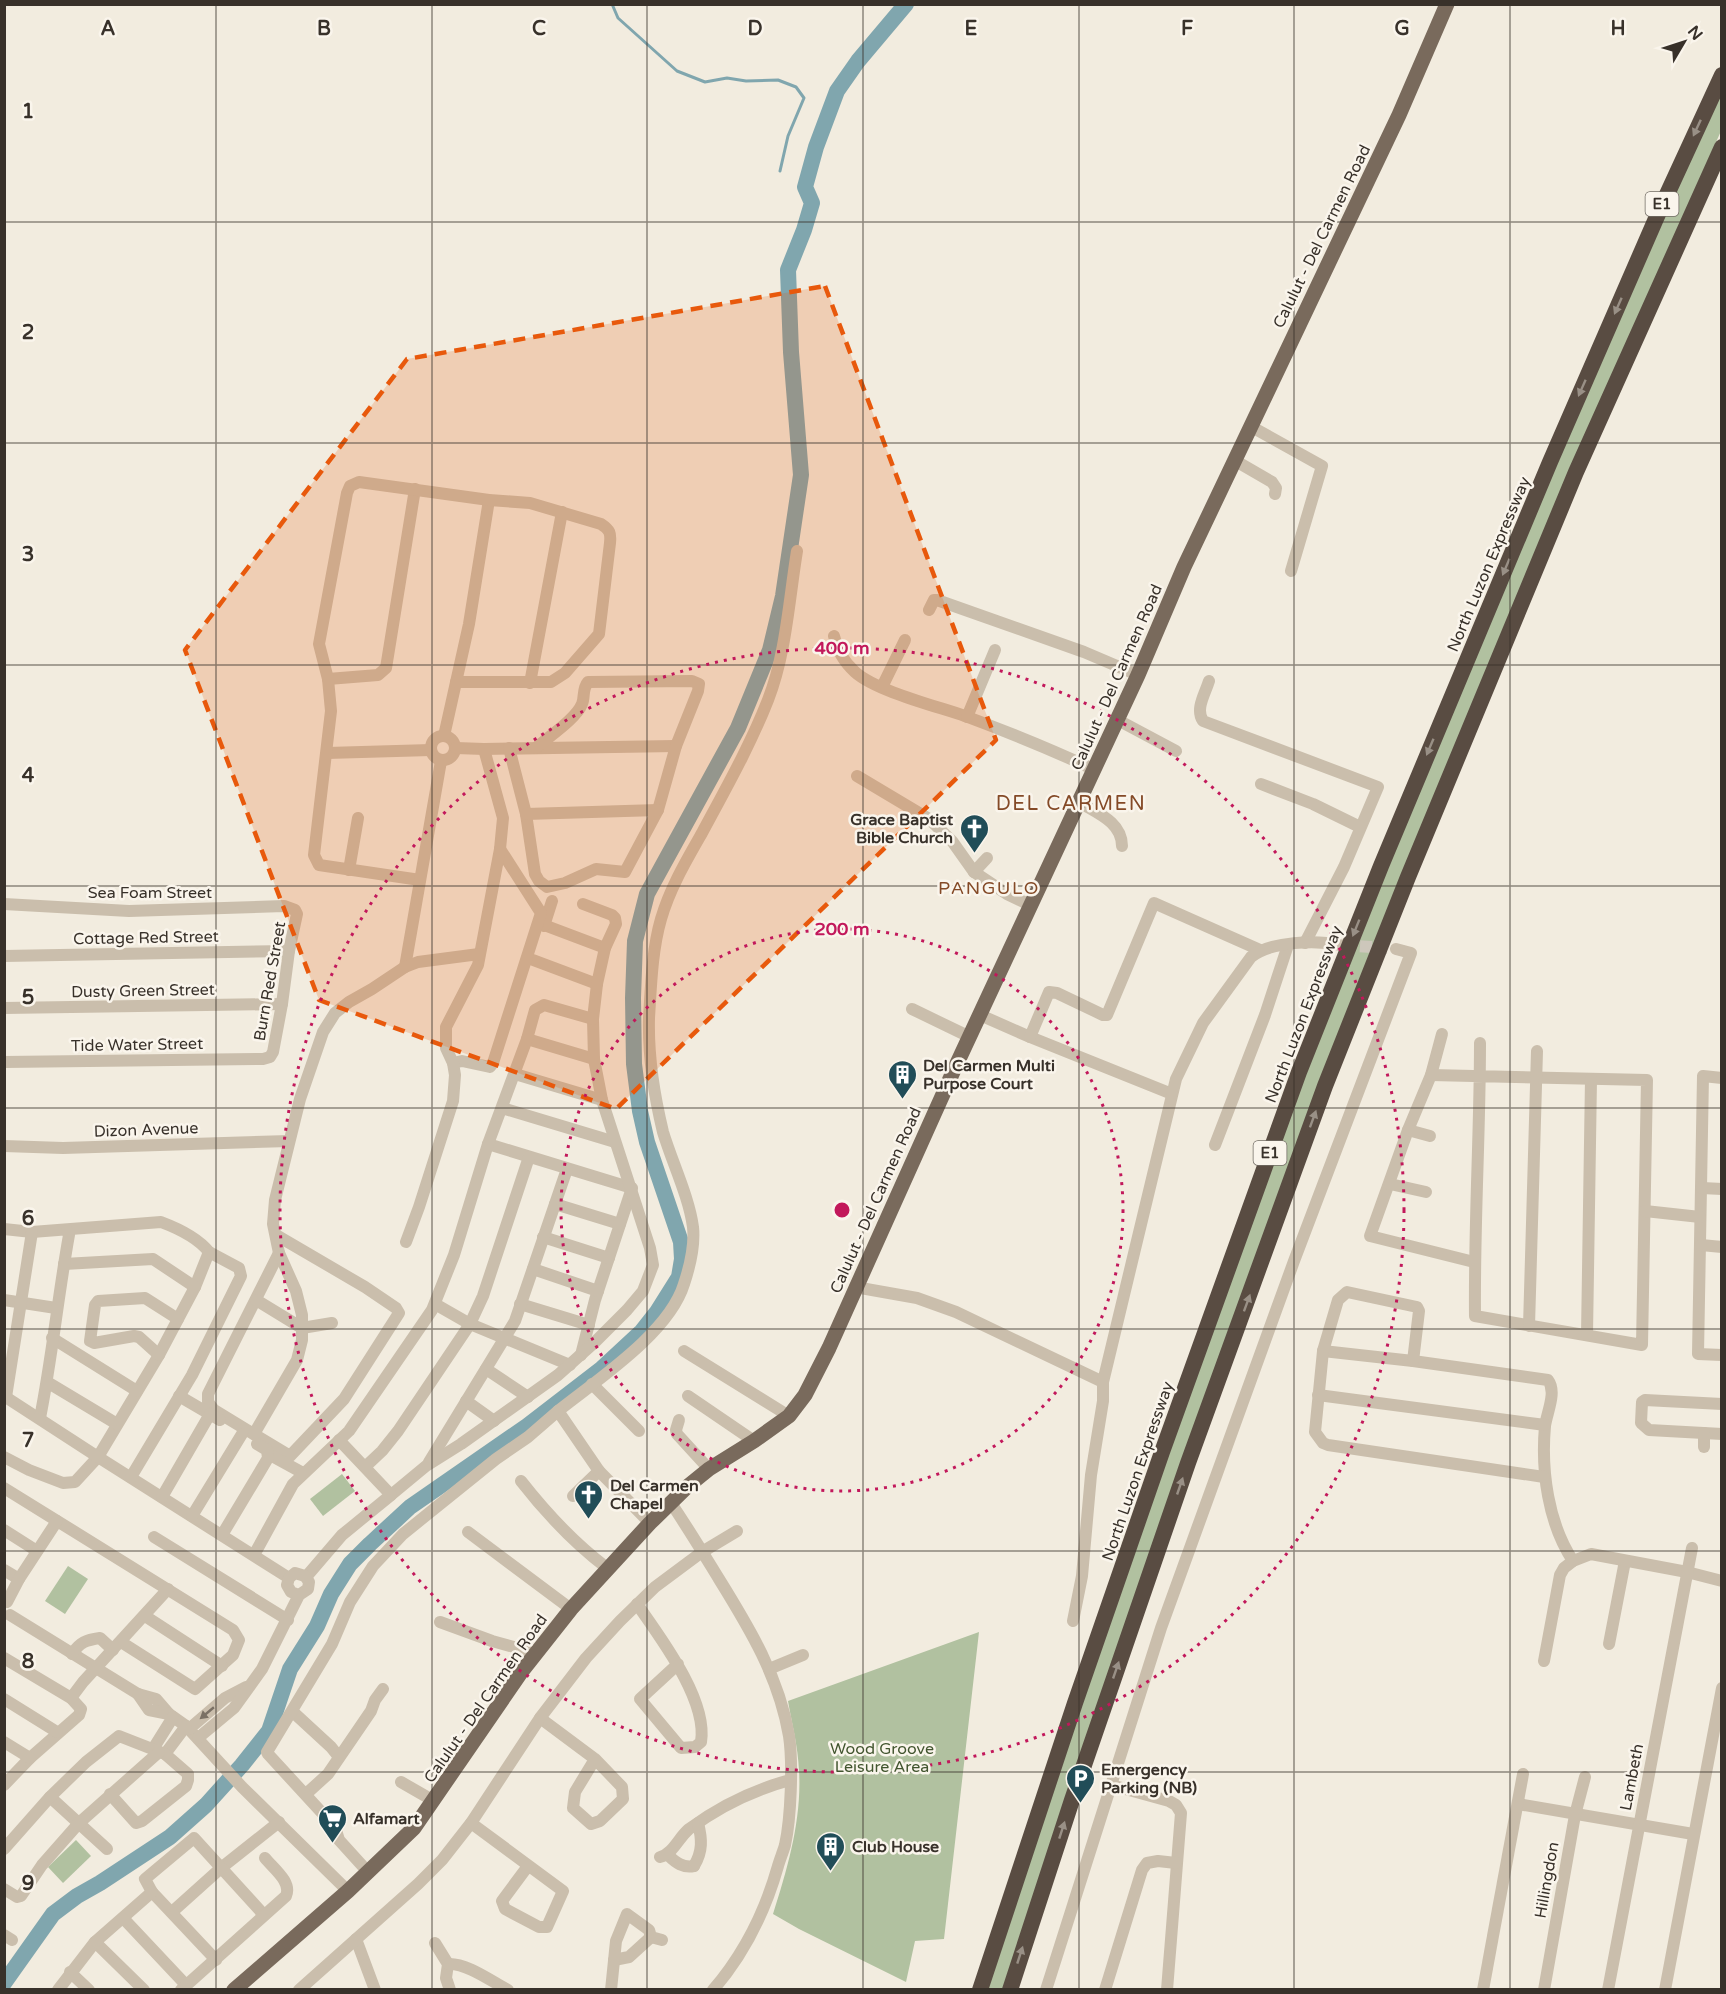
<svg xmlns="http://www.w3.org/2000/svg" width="1726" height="1994" font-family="'Varela Round',sans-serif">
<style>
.green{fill:#b1c1a0}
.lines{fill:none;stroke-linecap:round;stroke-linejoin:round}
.stream{stroke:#80a6ae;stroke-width:3}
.river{stroke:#80a6ae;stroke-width:16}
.minor-tunnel{stroke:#cdc7bb;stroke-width:12;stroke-dasharray:12 6;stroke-linecap:butt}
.minor{stroke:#cabeac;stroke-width:12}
.major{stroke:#796a5c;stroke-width:15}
.highway{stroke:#594c42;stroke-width:16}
.oneway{fill:#999086}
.oneway2{fill:#7a7064}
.marked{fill:#e8590c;fill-opacity:0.2;stroke:#e8590c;stroke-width:4.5;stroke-dasharray:12 8;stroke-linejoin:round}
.grid{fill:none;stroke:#38312a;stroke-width:1.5;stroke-opacity:0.55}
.ring{fill:none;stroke:#c2185b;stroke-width:3;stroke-dasharray:3 6}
.labels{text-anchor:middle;stroke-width:5;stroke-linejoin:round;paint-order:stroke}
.shield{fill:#faf5ec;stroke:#726c64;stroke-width:1.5}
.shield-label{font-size:15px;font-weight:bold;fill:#38312a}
.street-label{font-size:16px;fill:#38312a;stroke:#faf5ec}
.poi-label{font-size:16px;font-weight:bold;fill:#38312a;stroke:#faf5ec;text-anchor:start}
.park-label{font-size:16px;fill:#42552f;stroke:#faf5ec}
.neighbourhood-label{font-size:18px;letter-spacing:1.5px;fill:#844a27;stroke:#faf5ec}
.quarter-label{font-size:20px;letter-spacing:1.5px;fill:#844a27;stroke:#faf5ec}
.grid-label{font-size:20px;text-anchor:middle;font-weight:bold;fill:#38312a;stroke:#faf5ec;stroke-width:5;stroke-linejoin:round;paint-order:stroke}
.centre{fill:#c2185b;stroke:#faf5ec;stroke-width:3}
.ring-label{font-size:18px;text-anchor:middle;font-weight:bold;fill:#c2185b;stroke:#faf5ec;stroke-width:5;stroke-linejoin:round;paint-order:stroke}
</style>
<rect width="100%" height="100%" fill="#f2ecdf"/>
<!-- green -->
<g class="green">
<polygon points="1721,85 1721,131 1651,288 1407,866 1005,1989 986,1990 1113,1601 1323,1027 1464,679"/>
<polygon points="342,1474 355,1491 323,1516 310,1499"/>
<polygon points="68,1566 88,1579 65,1614 45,1601"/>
<path d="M979,1632L944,1939L915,1941L906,1982L799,1929L773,1914C788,1867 802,1819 799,1770C798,1747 792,1724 788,1701Z"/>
<polygon points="76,1840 91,1856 63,1883 48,1867"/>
</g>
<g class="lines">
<!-- stream -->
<polyline class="stream" points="612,4 618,18 677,71 705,82 727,78 746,81 778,80 796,87 804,98 788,136 780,171"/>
<!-- river -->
<polyline class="river" points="4,1983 53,1914 77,1896 100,1883 170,1837 206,1805 242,1765 269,1731 290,1669 317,1626 331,1594 350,1564 370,1544 410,1507 527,1426 601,1369 642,1331 657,1312 679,1277 682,1259 681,1242 647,1142 640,1111 634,1064 633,998 635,941 647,894 738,728 770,650 783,596 801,475 791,352 788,270 804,230 812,203 805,187 816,147 837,91 858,61 906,4"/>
<!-- minor-tunnel -->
<polyline class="minor-tunnel" points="1342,945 1387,948"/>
<!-- minor -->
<g class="minor">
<polyline points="1250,426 1322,466 1291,571"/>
<polyline points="1234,460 1272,482 1276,488 1275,494"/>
<polyline points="929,610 934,600 937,600 1084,652 1138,675"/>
<path d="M834,636C837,650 844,662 855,672C876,691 936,706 965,716C1008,732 1052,750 1093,769"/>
<polyline points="328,679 378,675 386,668 415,489"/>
<path d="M1209,681C1205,694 1195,709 1203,721L1378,787L1344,867L1305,943"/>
<polyline points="530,683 562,512"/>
<polyline points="882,687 905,640"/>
<polyline points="967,717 995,650"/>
<polyline points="1116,719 1176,751"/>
<circle cx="443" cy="748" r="12"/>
<polyline points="444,736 469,624 489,500"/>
<polyline points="456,748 484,749 676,746"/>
<path d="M509,748L526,814L535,874L539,881L547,887L565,883L596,869L625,872L658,810L676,746L698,691L699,684L692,681L588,682C582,689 585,697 582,704C576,719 548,737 536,748"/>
<polyline points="327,753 431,750"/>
<polyline points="857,776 929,819 952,841 974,872 1007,894 1030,905"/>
<polyline points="1261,784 1313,804 1360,827"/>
<path d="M1079,802C1097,813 1122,822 1122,846"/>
<polyline points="526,814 658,810"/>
<polyline points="349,870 358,818"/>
<polyline points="974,872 987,858"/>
<path d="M420,880L319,865L314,855L331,711L328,679L319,644L347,493L350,486L359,482L489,500L530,503L601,524C610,530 611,533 610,543L599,634L565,673L551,682H456"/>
<polyline points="4,904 129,911 284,906 295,910 297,914 289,951 282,1004 273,1052 270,1057 263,1059 4,1062"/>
<polyline points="544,925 605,948"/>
<polyline points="544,926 552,901"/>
<polyline points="4,956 289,951"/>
<polyline points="533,960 597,984"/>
<polyline points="405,967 441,761"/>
<polyline points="4,1008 282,1004"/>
<polyline points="912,1009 970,1037"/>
<polyline points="980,1015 1030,1037 1172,1094"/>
<polyline points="1442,1034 1431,1075 1408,1130 1370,1236 1474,1262"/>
<polyline points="1030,1037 1049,992 1057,993 1103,1015 1107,1015 1154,903 1260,950"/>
<polyline points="527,1039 594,1059"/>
<polyline points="453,1063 462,1061 490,1067 493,1063 541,913 500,849"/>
<polyline points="515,1074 602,1100"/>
<path d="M1431,1075C1503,1077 1575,1079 1647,1080L1642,1345L1475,1316C1474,1225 1480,1134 1480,1043"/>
<polyline points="1722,1078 1703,1076 1698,1354 1722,1355"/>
<polyline points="502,1108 615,1142"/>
<polyline points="1408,1130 1430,1136"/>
<polyline points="488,1144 632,1188 595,1300 581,1355"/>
<polyline points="1215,1145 1265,1015 1288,945"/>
<polyline points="4,1146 63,1148 289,1141"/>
<polyline points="1390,1184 1426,1192"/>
<polyline points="1702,1188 1722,1189"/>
<polyline points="555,1204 620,1224"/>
<polyline points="1645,1211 1700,1217"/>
<path d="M4,1229L32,1232L161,1222C177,1228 198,1238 209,1252L195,1287L159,1355L98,1457L75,1482L63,1483L29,1470L4,1457"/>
<polyline points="276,1235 365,1287 396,1308 399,1313 344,1399 290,1456 214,1410 208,1402 208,1394 279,1253"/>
<polyline points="543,1237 609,1258"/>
<polyline points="406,1242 419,1207 453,1101 455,1075 453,1063 446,1048 446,1027 478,965 500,849 503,818 484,749"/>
<polyline points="1701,1245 1722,1247"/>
<polyline points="64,1264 153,1259 195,1287"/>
<polyline points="533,1269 598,1291"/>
<polyline points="855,1287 917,1298 956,1312 1103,1382"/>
<polyline points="4,1300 56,1308"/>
<polyline points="256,1300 302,1328 332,1323"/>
<polyline points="435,1304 470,1324 570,1365"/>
<polyline points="520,1304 589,1325"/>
<polyline points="1529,1326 1537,1051"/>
<polyline points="1587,1335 1591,1079"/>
<polyline points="52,1338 137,1391"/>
<polyline points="684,1351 789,1416"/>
<path d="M1323,1351L1413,1361L1548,1380C1557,1392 1547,1412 1545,1426C1541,1471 1548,1523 1573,1561"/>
<polyline points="159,1355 139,1337 134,1336 94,1343 90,1341 95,1305 98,1301 145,1298 178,1319"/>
<polyline points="1413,1361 1419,1311 1417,1307 1347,1292 1338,1300 1323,1351 1315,1432 1323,1443 1328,1445 1544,1477"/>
<polyline points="486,1369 528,1397"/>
<polyline points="47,1382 117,1424"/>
<polyline points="592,1384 639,1431"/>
<polyline points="1318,1395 1545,1425"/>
<polyline points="4,1396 98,1457 289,1578"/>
<polyline points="179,1396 220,1420"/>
<polyline points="688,1396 754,1441"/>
<polyline points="6,1397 32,1232"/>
<polyline points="466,1401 494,1421"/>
<polyline points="1722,1404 1645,1400 1642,1402 1641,1423 1649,1430 1722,1434"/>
<path d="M40,1418C52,1358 58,1296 69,1235L67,1231"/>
<polyline points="679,1420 676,1430 677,1434 709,1469"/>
<polyline points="254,1434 297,1360 302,1340 302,1315 296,1291 279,1253 273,1224 275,1200 300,1099 323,1032 335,1013 349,1002 372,989 405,967 418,962 479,954"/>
<polyline points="1704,1447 1704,1433"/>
<polyline points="272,1456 303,1473"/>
<polyline points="429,1462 515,1321 567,1169"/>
<polyline points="365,1467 382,1451 398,1431 470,1324 483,1296 529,1157"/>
<polyline points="131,1477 192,1375 241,1276 239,1268 209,1252"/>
<path d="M521,1481C546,1513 574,1543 607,1568"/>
<polyline points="4,1488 233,1630 239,1640 233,1655 195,1689 121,1642"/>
<polyline points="391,1495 426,1466 461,1444 558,1375 595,1342 627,1310 643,1291 653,1265 650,1248 602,1100 594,1059 593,1019 597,984 605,948 616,924 615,918 612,915 583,904"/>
<polyline points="573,1496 599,1471"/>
<polyline points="162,1497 210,1414"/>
<path d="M671,1503C688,1528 703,1553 719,1579C750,1629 779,1677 789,1736C793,1763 791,1818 785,1845C783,1852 780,1859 778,1866C765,1912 744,1954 713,1990"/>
<polyline points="192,1516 242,1434"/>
<path d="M650,1523L599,1471L558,1411C598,1379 669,1333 684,1284C690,1266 695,1246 693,1227C689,1197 672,1162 663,1132C654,1095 648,1057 649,1018C651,986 652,950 661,919C670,888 686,861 702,833C725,790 750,746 768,700C786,654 789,600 797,551"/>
<polyline points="4,1530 37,1551"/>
<polyline points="468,1532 571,1609"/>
<polyline points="222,1535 268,1458 267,1450 257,1444"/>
<polyline points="154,1537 288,1620"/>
<polyline points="254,1555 293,1484 349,1431 432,1310 454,1255 488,1144 527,1039 535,1010 544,1005 593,1019"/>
<polyline points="4,1570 19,1579"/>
<polyline points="306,1577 342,1535 391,1495 339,1440"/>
<polyline points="7,1602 19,1579 57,1521"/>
<path d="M637,1604C660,1637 708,1700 701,1742L695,1747L681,1748L640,1699L678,1664"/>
<polyline points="10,1615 138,1694 156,1699 169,1714 186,1726 242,1787 348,1891"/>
<polyline points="145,1616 222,1666"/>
<path d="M1073,1621L1082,1576L1091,1475L1103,1401V1382L1176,1079L1203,1023L1251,957C1271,941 1316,940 1340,945"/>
<polyline points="440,1622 492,1641 536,1653"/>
<polyline points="1609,1644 1625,1561"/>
<path d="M72,1654C80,1642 86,1640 100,1638L113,1650"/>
<polyline points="4,1658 71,1698 81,1709 79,1715 30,1758 4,1785"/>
<polyline points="1544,1661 1560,1575 1564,1568 1573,1561 1591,1554 1687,1572 1722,1581"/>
<polyline points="769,1669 803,1655"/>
<polyline points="138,1694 149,1710 169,1714"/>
<polyline points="71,1698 83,1682 168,1589"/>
<polyline points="4,1699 57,1732"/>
<polyline points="293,1712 331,1747 339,1757"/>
<polyline points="540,1718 595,1759 622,1787 623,1799 600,1821 591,1824 573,1808 575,1792 595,1759"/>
<polyline points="189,1729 225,1698 246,1687"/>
<polyline points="198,1738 234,1708 262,1669 299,1595 308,1589 309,1582 305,1576 295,1573 289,1578 287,1585 291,1592 299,1595"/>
<polyline points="4,1742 30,1758"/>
<polyline points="153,1749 173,1717"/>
<polyline points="165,1754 186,1726"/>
<polyline points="401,1782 434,1801"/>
<polyline points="1111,1785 1169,1801 1176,1805 1181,1813 1167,1990"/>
<polyline points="306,1794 328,1774 371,1711 375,1700 383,1689"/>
<polyline points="50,1797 107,1849"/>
<polyline points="1518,1804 1693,1834"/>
<polyline points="471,1823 563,1891 547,1927 539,1927 505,1909 502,1901 528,1866"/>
<polyline points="4,1849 50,1797 86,1762 119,1736 165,1754 188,1774 188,1780 186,1786 142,1821 136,1823 110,1794"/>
<path d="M668,1855C676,1863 683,1868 694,1866"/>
<path d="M660,1857C673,1854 679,1837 689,1829C720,1806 753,1790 790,1780"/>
<path d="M694,1866C703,1851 702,1839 698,1823"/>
<polyline points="368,1872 339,1840 335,1827 268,1754 267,1752 332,1644 350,1602 373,1566 403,1534 496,1459 528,1437 558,1411"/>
<polyline points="4,1889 17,1897 21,1896 42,1865 79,1823 159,1752"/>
<polyline points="172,1912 221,1868 279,1822"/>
<polyline points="123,1918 186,1985"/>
<polyline points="4,1935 12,1940"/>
<polyline points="356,1939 375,1990"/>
<polyline points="95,1942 144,1990"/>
<polyline points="435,1943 448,1964 446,1978 450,1990"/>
<polyline points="216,1960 152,1892 145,1879 194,1838 264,1915"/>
<polyline points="614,1960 629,1957 651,1937"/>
<path d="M448,1964C467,1963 491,1981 508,1990"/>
<polyline points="70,1972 89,1990"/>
<polyline points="58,1990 95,1942 152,1892"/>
<path d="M181,1990L286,1896C292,1882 274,1869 265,1858"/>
<polyline points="299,1990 418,1884 442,1860 471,1823 540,1718 586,1658 620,1621 655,1587 702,1552 737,1531"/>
<polyline points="611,1990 616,1941 627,1914 649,1930 651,1937 662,1940"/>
<polyline points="1046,1990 1161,1628 1294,1261 1411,953 1396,949"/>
<polyline points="1105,1990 1142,1870 1147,1863 1158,1861 1176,1863"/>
<polyline points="1483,1990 1523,1774"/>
<polyline points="1544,1990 1575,1815 1585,1777"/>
<polyline points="1608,1990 1692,1548"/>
<polyline points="1665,1990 1722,1688"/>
</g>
<!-- major -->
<polyline class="major" points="234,1990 348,1891 414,1828 522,1671 571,1609 650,1523 688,1486 709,1469 754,1441 789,1416 805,1395 829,1348 953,1072 1138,675 1184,567 1399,115 1447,4"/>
<!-- highway -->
<g class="highway">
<polyline points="980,1990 1075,1703 1162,1452 1299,1072 1381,866 1550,462 1658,214 1722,75"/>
<polyline points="1010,1990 1072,1800 1188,1463 1325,1086 1408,877 1576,472 1722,147"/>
</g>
</g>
<!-- one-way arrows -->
<defs><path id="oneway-solid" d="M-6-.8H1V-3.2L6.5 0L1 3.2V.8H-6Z" transform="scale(1.5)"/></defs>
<g class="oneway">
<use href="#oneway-solid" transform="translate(1697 128) rotate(115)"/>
<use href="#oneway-solid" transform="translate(1618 306) rotate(114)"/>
<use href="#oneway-solid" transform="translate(1582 388) rotate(114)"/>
<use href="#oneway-solid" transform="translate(1506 567) rotate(113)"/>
<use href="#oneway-solid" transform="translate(1430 747) rotate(113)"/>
<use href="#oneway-solid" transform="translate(1356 928) rotate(112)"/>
<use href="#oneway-solid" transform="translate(1313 1119) rotate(-70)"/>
<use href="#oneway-solid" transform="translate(1247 1303) rotate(-70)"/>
<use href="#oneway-solid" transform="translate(1180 1486) rotate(-71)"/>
<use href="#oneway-solid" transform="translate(1116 1670) rotate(-71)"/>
<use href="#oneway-solid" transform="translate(1062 1830) rotate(-72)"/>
<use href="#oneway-solid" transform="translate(1020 1955) rotate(-72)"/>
</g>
<use class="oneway2" href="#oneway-solid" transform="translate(207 1713) rotate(140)"/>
<!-- marked area -->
<path class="marked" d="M825,286L996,740L616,1109L319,1000L185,650L407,359Z"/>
<!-- grid -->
<path class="grid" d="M216,4V1990M432,4V1990M647,4V1990M863,4V1990M1079,4V1990M1294,4V1990M1510,4V1990M4,222H1722M4,443H1722M4,665H1722M4,886H1722M4,1108H1722M4,1329H1722M4,1551H1722M4,1772H1722"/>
<!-- distance rings -->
<g class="ring">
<circle cx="842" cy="1210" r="281"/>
<circle cx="842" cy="1210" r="562"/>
</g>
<!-- icons -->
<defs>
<symbol id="church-pin" viewBox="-11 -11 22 30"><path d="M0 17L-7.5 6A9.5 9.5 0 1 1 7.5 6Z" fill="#214d58" stroke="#faf5ec"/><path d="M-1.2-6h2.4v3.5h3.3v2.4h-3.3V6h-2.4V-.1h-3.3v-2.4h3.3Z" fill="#fff"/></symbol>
<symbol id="building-pin" viewBox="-11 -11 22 30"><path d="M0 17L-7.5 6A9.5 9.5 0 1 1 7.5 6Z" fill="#214d58" stroke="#faf5ec"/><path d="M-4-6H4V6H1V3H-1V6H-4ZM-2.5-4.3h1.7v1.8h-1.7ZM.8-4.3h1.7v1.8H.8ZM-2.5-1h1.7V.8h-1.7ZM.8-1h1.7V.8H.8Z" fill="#fff"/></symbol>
<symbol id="parking-pin" viewBox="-11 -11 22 30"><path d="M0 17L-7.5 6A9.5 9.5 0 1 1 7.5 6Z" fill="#214d58" stroke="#faf5ec"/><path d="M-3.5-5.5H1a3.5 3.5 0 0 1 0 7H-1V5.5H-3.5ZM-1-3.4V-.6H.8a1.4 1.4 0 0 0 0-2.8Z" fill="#fff"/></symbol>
<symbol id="supermarket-pin" viewBox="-11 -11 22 30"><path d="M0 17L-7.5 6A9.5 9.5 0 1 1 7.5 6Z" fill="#214d58" stroke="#faf5ec"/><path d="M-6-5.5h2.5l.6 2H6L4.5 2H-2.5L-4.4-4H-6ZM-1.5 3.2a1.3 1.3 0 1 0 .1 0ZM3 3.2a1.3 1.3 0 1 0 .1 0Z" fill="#fff"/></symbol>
</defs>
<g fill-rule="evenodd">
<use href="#church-pin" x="958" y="812" width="33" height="45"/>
<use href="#building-pin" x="886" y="1058" width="33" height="45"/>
<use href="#church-pin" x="572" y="1478" width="33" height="45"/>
<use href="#parking-pin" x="1064" y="1762" width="33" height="45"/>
<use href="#supermarket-pin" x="316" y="1802" width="33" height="45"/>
<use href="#building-pin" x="814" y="1830" width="33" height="45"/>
</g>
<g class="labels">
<!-- shield labels -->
<g class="shield">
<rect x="1645.5" y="192" width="33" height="24" rx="4.5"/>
<rect x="1253.5" y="1141" width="33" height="24" rx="4.5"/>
</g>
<g class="shield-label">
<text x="1662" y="209">E1</text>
<text x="1270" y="1158">E1</text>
</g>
<!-- street labels -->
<g class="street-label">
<text transform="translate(1321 236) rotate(-64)" y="6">Calulut - Del Carmen Road</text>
<text transform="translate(1488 564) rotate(-67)" y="6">North Luzon Expressway</text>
<text transform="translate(1116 677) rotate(-66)" y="6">Calulut - Del Carmen Road</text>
<text x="150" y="898">Sea Foam Street</text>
<text transform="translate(146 937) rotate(-1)" y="6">Cottage Red Street</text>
<text transform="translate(269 981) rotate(-80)" y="6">Burn Red Street</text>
<text transform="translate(143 990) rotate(-1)" y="6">Dusty Green Street</text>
<text transform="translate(1303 1014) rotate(-69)" y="6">North Luzon Expressway</text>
<text transform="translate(137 1044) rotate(-1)" y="6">Tide Water Street</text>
<text transform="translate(146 1129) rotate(-2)" y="6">Dizon Avenue</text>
<text transform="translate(875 1200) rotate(-66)" y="6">Calulut - Del Carmen Road</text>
<text transform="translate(1137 1471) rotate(-71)" y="6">North Luzon Expressway</text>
<text transform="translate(485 1698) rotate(-55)" y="6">Calulut - Del Carmen Road</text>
<text transform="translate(1631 1777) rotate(-79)" y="6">Lambeth</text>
<text transform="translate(1546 1880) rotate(-80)" y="6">Hillingdon</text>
</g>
<!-- poi labels -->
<g class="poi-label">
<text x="953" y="825" text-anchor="end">Grace Baptist<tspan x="953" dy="18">Bible Church</tspan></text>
<text x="923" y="1071">Del Carmen Multi<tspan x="923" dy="18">Purpose Court</tspan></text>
<text x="610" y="1491">Del Carmen<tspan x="610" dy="18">Chapel</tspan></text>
<text x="1101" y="1775">Emergency<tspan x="1101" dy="18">Parking (NB)</tspan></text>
<text x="353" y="1824">Alfamart</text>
<text x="852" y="1852">Club House</text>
</g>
<!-- park labels -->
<g class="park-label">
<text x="882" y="1754">Wood Groove<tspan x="882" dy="18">Leisure Area</tspan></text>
</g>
<!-- neighbourhood labels -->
<g class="neighbourhood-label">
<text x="989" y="894">PANGULO</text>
</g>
<!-- quarter labels -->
<g class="quarter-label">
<text x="1071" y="810">DEL CARMEN</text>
</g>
</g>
<g class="grid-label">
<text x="108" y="35">A</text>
<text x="324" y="35">B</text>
<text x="539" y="35">C</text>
<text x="755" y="35">D</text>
<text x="971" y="35">E</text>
<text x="1187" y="35">F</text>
<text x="1402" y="35">G</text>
<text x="1618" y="35">H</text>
<text x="28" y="118">1</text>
<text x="28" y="339">2</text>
<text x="28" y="561">3</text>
<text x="28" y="782">4</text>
<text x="28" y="1004">5</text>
<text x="28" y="1225">6</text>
<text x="28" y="1447">7</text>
<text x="28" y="1668">8</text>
<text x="28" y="1890">9</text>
</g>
<circle cx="842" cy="1210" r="9" class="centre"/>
<g class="ring-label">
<text x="842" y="654">400 m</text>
<text x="842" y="935">200 m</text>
</g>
<!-- border -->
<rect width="1726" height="1994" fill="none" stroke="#38312a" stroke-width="12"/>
<!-- north arrow -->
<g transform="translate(1684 42) rotate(51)" stroke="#faf5ec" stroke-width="4.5" paint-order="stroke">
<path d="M0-4.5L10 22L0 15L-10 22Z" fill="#38312a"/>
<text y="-9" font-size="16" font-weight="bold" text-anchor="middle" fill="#38312a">N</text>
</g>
</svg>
